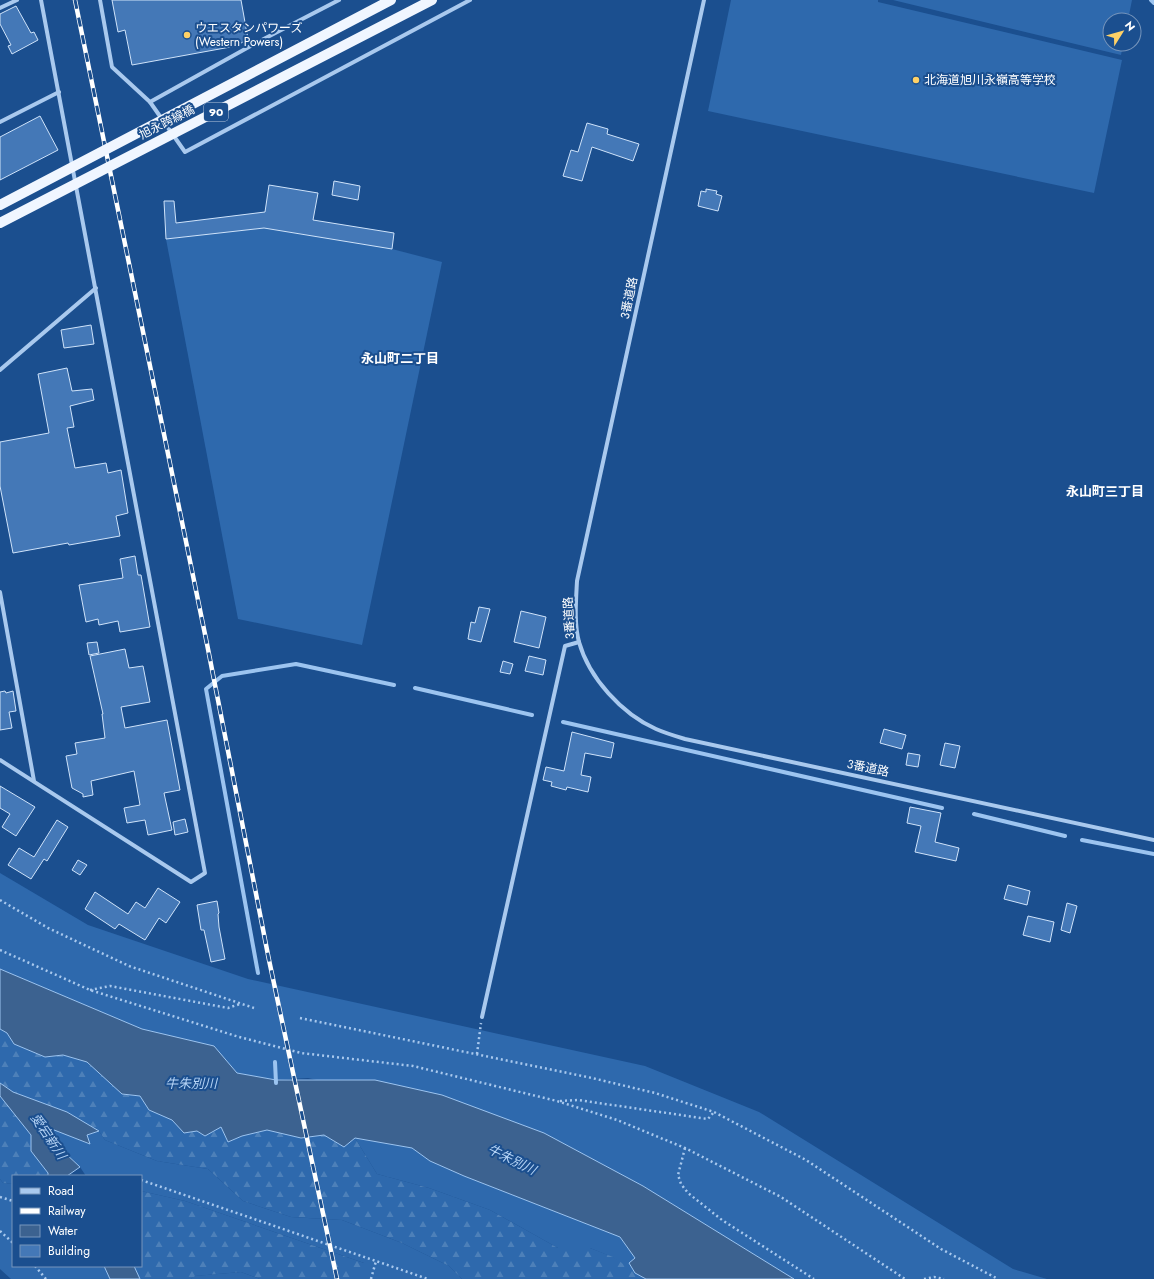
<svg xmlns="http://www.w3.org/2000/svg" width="1154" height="1279" font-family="Jost,'Noto Sans JP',sans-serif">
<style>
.grass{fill:#2e69ad}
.forest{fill:url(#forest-firs)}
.water{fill:#3c6290;stroke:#9cc4f0}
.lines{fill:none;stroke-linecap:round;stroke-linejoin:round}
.stream{stroke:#9cc4f0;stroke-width:4}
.building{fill:#4478b7;stroke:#cfe3fa}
.path{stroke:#a9c9ee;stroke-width:2.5;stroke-dasharray:2 3;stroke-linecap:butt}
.street{stroke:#a9c9ee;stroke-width:4}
.rail-casing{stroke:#fff;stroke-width:4.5}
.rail{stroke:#1b4f8f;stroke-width:3;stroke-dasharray:9;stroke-linecap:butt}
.primary-bridge{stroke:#f0f6ff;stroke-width:10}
.poi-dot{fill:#ffd166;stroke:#1b4f8f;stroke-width:1.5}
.labels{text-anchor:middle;stroke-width:4;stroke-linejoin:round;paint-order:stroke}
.shield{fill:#1b4f8f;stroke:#bbcadd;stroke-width:1}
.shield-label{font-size:11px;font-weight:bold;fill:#fff}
.poi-label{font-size:12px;fill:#fff;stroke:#1b4f8f;text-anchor:start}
.street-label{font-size:12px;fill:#fff;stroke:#1b4f8f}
.neighbourhood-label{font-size:13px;font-weight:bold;fill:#fff;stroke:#1b4f8f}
.water-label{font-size:13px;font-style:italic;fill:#b5d3f5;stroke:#1b4f8f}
</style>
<defs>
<pattern id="forest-firs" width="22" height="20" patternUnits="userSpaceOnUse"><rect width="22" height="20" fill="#2e69ad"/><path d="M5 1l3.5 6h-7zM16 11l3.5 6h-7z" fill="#4d80b9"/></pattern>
</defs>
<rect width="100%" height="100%" fill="#1b4f8f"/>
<!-- grass -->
<g class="grass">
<polygon points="731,0 878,0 878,2 1122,60 1094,193 708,111"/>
<polygon points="893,0 1132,0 1128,20 1110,20 1110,44 1123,44 1121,55"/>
<polygon points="264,228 392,249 442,262 362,645 238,619 166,239"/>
<polygon points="0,873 88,925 248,979 645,1066 759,1112 1013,1269 1047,1279 794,1279 643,1186 544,1133 308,1078 276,1080 237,1073 213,1046 142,1029 0,969"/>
<polygon points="49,1127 89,1144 87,1135 99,1131 105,1140 157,1161 208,1169 243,1201 291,1217 342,1220 402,1243 449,1266 462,1279 364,1279 364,1263 185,1201 141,1191 141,1176 86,1176 80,1167 65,1153"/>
<polygon points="355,1138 412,1148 430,1161 464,1176 620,1237 635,1258 629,1263 635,1273 612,1257 590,1248 558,1248 490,1210 429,1188 377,1174"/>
<polygon points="0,1179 3,1183 13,1184 13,1266 104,1266 110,1279 11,1279 0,1269"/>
<polygon points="241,1272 260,1279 191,1279 194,1276"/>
</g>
<!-- forest -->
<g class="forest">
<polygon points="0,1029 7,1033 14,1044 45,1057 63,1055 87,1062 122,1094 140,1096 149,1110 173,1120 184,1133 198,1131 205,1136 221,1127 228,1142 242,1136 267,1130 301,1138 324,1135 344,1147 355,1138 377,1174 429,1188 490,1210 558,1248 590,1248 613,1257 646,1279 462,1279 449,1266 402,1243 342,1220 291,1217 243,1201 208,1169 157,1161 105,1140 99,1131 67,1112 13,1092 0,1083"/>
<polygon points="0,1096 31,1135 31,1151 48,1173 48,1176 13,1176 13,1184 3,1183 0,1179"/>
<polygon points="141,1191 185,1201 364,1263 364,1279 260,1279 241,1272 195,1276 191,1279 140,1279 134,1266 141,1266"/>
</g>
<!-- water -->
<g class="water">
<polygon points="0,969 142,1029 214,1046 237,1073 276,1080 375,1080 442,1095 544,1133 643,1186 794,1279 646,1279 635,1273 629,1263 635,1258 620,1237 464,1176 430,1161 412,1148 355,1138 344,1147 324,1135 301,1138 267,1130 242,1136 228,1142 221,1127 205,1136 197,1131 184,1133 172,1120 149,1110 140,1096 122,1094 87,1062 63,1055 45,1057 14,1044 7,1033 0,1029"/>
<polygon points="0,1083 13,1092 67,1112 99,1131 87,1135 90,1144 49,1128 65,1153 80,1167 67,1176 48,1176 48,1173 31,1151 31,1135 0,1096"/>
<polygon points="104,1266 134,1266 140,1279 110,1279"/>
</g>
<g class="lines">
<!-- stream -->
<g class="stream">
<polyline points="1151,0 1154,3"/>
<polyline points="415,688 532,715"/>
<polyline points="563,722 942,808"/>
<polyline points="974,814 1065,836"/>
<polyline points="1082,840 1154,854"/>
<polyline points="258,973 206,689 222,676 296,664 394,685"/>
<polyline points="275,1062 276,1083"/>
</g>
</g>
<!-- building -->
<g class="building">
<polygon points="112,0 241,0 248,39 236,46 132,65 125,30 118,32"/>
<polygon points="16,6 31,33 34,32 38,40 12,54 8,46 11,45 0,24 0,14"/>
<polygon points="40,116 58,150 0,180 0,137"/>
<polygon points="587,123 608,129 607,134 639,144 633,161 592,147 582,181 563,176 571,150 578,152"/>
<polygon points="334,181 360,186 358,200 332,195"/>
<polygon points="269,185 318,193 313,220 394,233 392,249 264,228 166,239 164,201 174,201 176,223 265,212"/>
<polygon points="706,189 717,191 716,194 722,196 718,211 698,206 701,191 706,192"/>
<polygon points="91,325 94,344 64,348 61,330"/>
<polygon points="67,368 72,391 92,389 94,400 70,406 74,427 67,428 75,468 106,463 108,473 121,470 128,513 116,516 120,536 69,545 68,543 13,553 0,486 0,442 49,433 38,374"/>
<polygon points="135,556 138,575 141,575 150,627 120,632 118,621 99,625 98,619 86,622 79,585 123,578 120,559"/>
<polygon points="479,607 490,609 481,642 468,639 471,622 475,623"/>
<polygon points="521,611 546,617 539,648 514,642"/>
<polygon points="97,642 99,653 89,655 87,643"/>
<polygon points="125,649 129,668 143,666 150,702 121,707 125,728 167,720 180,790 164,793 172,830 148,835 145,820 127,823 124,808 140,805 134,771 91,781 93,795 83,797 83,794 72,788 66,756 77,754 75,743 105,738 102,714 103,714 90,656"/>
<polygon points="529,656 546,660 543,675 525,671"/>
<polygon points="503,661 513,664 510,674 500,672"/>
<polygon points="5,691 6,693 13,691 16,711 9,712 12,728 0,730 0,692"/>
<polygon points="884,729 906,735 902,749 880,743"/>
<polygon points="572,732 614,743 611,758 585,753 581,775 591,777 588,792 567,787 566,790 551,786 552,782 543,780 546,767 564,771"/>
<polygon points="945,743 960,746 955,768 940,765"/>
<polygon points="908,753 920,755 918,767 906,765"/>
<polygon points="0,786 35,807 16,836 2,827 10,814 0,808"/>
<polygon points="910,807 941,813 935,842 959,848 956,861 915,852 921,826 907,823"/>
<polygon points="185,819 188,832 175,835 173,822"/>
<polygon points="57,820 68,827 47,861 44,859 31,879 8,865 19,848 34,857"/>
<polygon points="78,860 87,865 80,875 72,870"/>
<polygon points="1008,885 1030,891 1027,905 1004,899"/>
<polygon points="158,888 180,902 166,923 159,918 145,940 119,924 115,929 85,909 95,892 128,914 136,902 145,908"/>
<polygon points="217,901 219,913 218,914 219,927 225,959 211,962 204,930 201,930 197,905"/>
<polygon points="1067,903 1077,906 1070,933 1061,930"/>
<polygon points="1028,916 1054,922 1050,942 1023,935"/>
</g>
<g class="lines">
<!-- path -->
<g class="path">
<polyline points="0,900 48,928 129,966 254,1008"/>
<polyline points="0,950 90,990 239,1037 301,1053 413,1066 557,1101 617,1120 685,1148 781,1197 905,1279"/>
<polyline points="90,990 110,986 228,1008 240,1004"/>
<polyline points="300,1018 592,1078 655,1093 714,1112 806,1160 941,1249 998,1279"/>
<polyline points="477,1054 481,1023"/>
<polyline points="560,1101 578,1100 708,1119 714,1112"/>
<polyline points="685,1148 678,1175 681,1184 688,1193 722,1220 814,1279"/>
<polyline points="141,1180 428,1279"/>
<polyline points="0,1197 13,1201"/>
<polyline points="0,1231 13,1243"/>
<polyline points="35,1266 46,1279"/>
<polyline points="371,1279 376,1261"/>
<polyline points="924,1279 934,1277 944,1279"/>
</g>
<!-- street -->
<g class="street">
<polyline points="100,0 112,67 150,102 185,152 470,0"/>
<path d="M704,0L577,581C576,601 574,623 579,642C589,678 622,714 656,729C665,733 675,736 685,739L1154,840"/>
<polyline points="0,8 17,0"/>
<polyline points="150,102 256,43 339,0"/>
<polyline points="0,122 59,92"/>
<polyline points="0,370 96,288"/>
<polyline points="0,592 34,781"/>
<polyline points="0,760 191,882 205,873 41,0"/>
<polyline points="482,1017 565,646 579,642"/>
</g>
<defs>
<polyline id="rail" points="75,0 207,644 269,960 337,1279"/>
</defs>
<!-- rail casing -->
<use href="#rail" class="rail-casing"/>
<!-- rail -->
<use href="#rail" class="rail"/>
<!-- primary-bridge -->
<g class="primary-bridge">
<polyline points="0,205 391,0"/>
<polyline points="0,223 432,0"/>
</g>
</g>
<!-- markers -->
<g class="poi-dot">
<circle cx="187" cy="35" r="4"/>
<circle cx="916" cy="80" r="4"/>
</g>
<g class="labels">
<!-- shield labels -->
<rect class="shield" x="204" y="103" width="24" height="18" rx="3"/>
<g class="shield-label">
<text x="216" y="116">90</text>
</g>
<!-- poi labels -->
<g class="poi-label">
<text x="195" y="32">ウエスタンパワーズ<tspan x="195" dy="14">(Western Powers)</tspan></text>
<text x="924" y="84">北海道旭川永嶺高等学校</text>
</g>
<!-- street labels -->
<g class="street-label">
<text transform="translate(167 122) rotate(-27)" y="4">旭永跨線橋</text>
<text transform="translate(629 298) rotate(-78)" y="4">3番道路</text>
<text transform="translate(569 618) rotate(-93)" y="4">3番道路</text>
<text transform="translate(868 768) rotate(12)" y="4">3番道路</text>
</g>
<!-- neighbourhood labels -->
<g class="neighbourhood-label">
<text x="400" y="363">永山町二丁目</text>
<text x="1105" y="496">永山町三丁目</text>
</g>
<!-- water labels -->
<g class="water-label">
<text x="191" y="1088">牛朱別川</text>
<text transform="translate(49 1136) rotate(56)" y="5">愛宕新川</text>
<text transform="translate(512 1159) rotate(26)" y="5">牛朱別川</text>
</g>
</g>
<!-- legend -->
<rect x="12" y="1175" width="130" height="92" fill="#1b4f8f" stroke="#7695bc"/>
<rect x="20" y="1188" width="20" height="6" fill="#a9c9ee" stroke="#7695bc"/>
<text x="48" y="1195" font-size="12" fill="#ffffff">Road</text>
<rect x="20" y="1208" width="20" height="6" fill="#ffffff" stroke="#7695bc"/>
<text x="48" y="1215" font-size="12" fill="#ffffff">Railway</text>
<rect x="20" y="1225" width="20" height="12" fill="#3c6290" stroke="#7695bc"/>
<text x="48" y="1235" font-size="12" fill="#ffffff">Water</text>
<rect x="20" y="1245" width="20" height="12" fill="#4478b7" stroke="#7695bc"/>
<text x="48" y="1255" font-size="12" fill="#ffffff">Building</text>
<!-- north arrow -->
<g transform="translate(1122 32) rotate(53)"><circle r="19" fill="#1b4f8f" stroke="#7695bc"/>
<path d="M0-3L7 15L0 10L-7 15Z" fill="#ffd166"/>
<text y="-6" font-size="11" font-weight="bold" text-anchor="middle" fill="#ffffff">N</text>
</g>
</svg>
